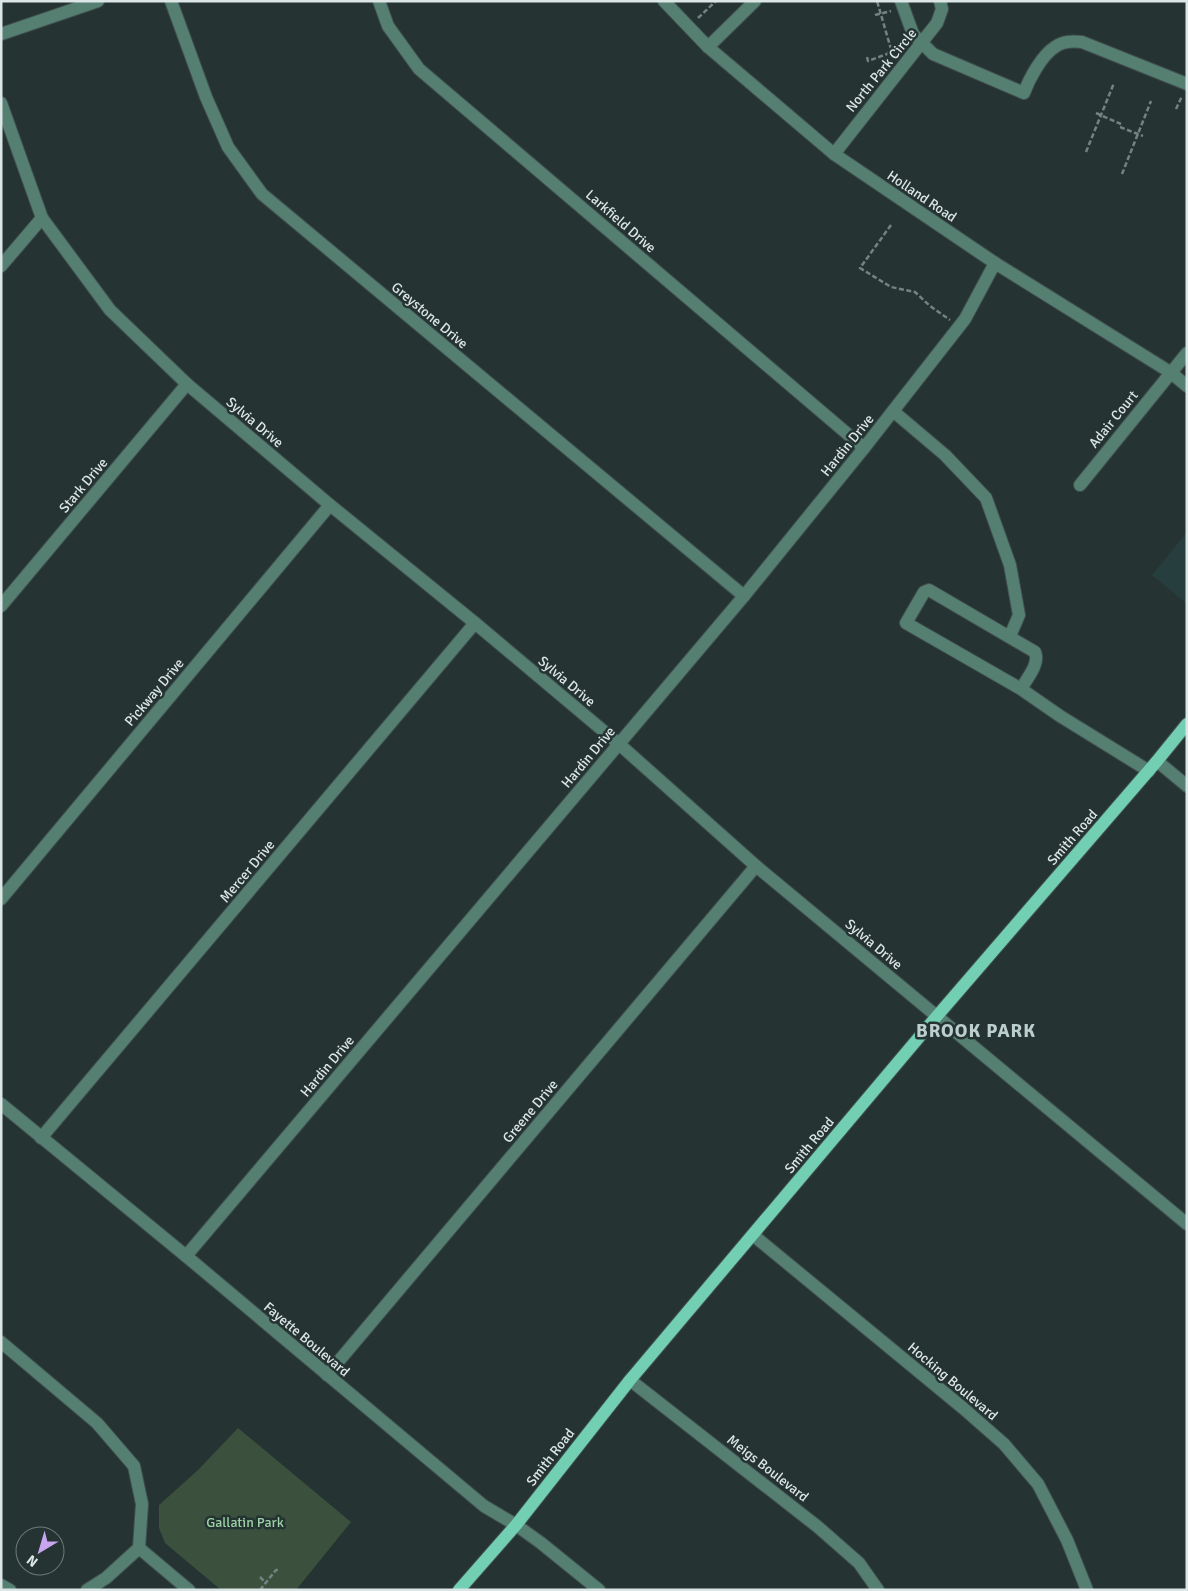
<svg xmlns="http://www.w3.org/2000/svg" width="1188" height="1591" font-family="Signika,sans-serif">
<style>
.built{fill:#263e3d}
.green{fill:#3b513e}
.lines{fill:none;stroke-linecap:round;stroke-linejoin:round}
.minor-casing{stroke:#425050;stroke-width:14}
.major-casing{stroke:#425050;stroke-width:14}
.path{stroke:#768282;stroke-width:2.5;stroke-dasharray:5 2.5;stroke-linecap:butt}
.minor{stroke:#558071;stroke-width:12}
.major{stroke:#72cfb2;stroke-width:12}
.labels{text-anchor:middle;stroke-width:5;stroke-linejoin:round;paint-order:stroke}
.street-label{font-size:14px;fill:#dde6e6;stroke:#253333}
.park-label{font-size:14px;fill:#9cd3a5;stroke:#253333}
.district-label{font-size:19px;font-weight:bold;letter-spacing:1px;fill:#bccece;stroke:#253333}
</style>
<rect width="100%" height="100%" fill="#253333"/>
<!-- built -->
<polygon class="built" points="1187,532 1187,604 1152,575"/>
<!-- green -->
<polygon class="green" points="238,1428 351,1522 296,1590 221,1590 165,1543 159,1528 159,1505 198,1470"/>
<g class="lines">
<defs>
<g id="minor">
<polyline points="171,1 206,97 228,147 262,194 744,596"/>
<polyline points="379,1 388,26 419,69 864,448"/>
<polyline points="664,1 708,47 834,154 995,263 1170,372 1187,386"/>
<path d="M901,1L913,34L933,54L1024,93C1029,79 1042,55 1055,47C1063,41 1072,41 1082,42L1187,84"/>
<polyline points="1,34 98,1"/>
<polyline points="708,47 755,1"/>
<polyline points="1,103 42,218 110,310 187,384 330,505 475,623 619,744 756,866 1187,1224"/>
<polyline points="834,154 937,23 942,9 940,1"/>
<polyline points="1,266 42,218"/>
<polyline points="893,411 945,455 986,498 1010,565 1019,615 1010,636"/>
<polyline points="1080,485 1187,353"/>
<polyline points="1,606 187,384"/>
<path d="M1021,689L906,623L924,592L929,590L1035,652C1040,664 1027,678 1021,689L1060,716L1149,771"/>
<polyline points="1157,761 1187,786"/>
<polyline points="1,899 330,505"/>
<polyline points="1,1104 186,1256 484,1506 516,1525 541,1543 599,1590"/>
<polyline points="41,1138 475,623"/>
<polyline points="753,1235 963,1408 1004,1444 1038,1484 1067,1540 1087,1590"/>
<polyline points="186,1256 744,596 864,448 965,319 995,263"/>
<polyline points="1,1342 97,1423 134,1466 142,1504 139,1548"/>
<polyline points="327,1375 756,866"/>
<polyline points="630,1380 818,1527 859,1563 878,1590"/>
<polyline points="139,1548 189,1590"/>
<polyline points="1,1585 10,1590"/>
<polyline points="87,1590 106,1578 139,1548"/>
</g>
<polyline id="major" points="459,1590 516,1525 630,1380 937,1016 1157,761 1187,724"/>
</defs>
<!-- minor casing -->
<use href="#minor" class="minor-casing"/>
<!-- major casing -->
<use href="#major" class="major-casing"/>
<!-- path -->
<g class="path">
<polyline points="875,15 891,11"/>
<polyline points="698,18 716,1"/>
<polyline points="867,57 868,61 887,54 891,49 877,1"/>
<polyline points="1176,109 1182,96"/>
<polyline points="1096,113 1121,124"/>
<polyline points="1120,127 1143,136"/>
<polyline points="1086,152 1114,83"/>
<polyline points="1122,174 1151,101"/>
<polyline points="891,225 860,268 891,287 915,292 930,306 950,320"/>
<polyline points="260,1577 266,1583"/>
<polyline points="260,1590 276,1570 279,1570"/>
</g>
<!-- minor -->
<use href="#minor" class="minor"/>
<!-- major -->
<use href="#major" class="major"/>
</g>
<g class="labels">
<!-- street labels -->
<g class="street-label">
<text transform="translate(881 70) rotate(-51)" y="5">North Park Circle</text>
<text transform="translate(922 196) rotate(34)" y="5">Holland Road</text>
<text transform="translate(621 221) rotate(41)" y="5">Larkfield Drive</text>
<text transform="translate(430 315) rotate(40)" y="5">Greystone Drive</text>
<text transform="translate(1113 419) rotate(-51)" y="5">Adair Court</text>
<text transform="translate(255 422) rotate(40)" y="5">Sylvia Drive</text>
<text transform="translate(847 445) rotate(-51)" y="5">Hardin Drive</text>
<text transform="translate(83 485) rotate(-50)" y="5">Stark Drive</text>
<text transform="translate(567 681) rotate(40)" y="5">Sylvia Drive</text>
<text transform="translate(154 692) rotate(-50)" y="5">Pickway Drive</text>
<text transform="translate(588 757) rotate(-50)" y="5">Hardin Drive</text>
<text transform="translate(1072 837) rotate(-49)" y="5">Smith Road</text>
<text transform="translate(247 871) rotate(-50)" y="5">Mercer Drive</text>
<text transform="translate(874 944) rotate(40)" y="5">Sylvia Drive</text>
<text transform="translate(327 1066) rotate(-50)" y="5">Hardin Drive</text>
<text transform="translate(530 1111) rotate(-50)" y="5">Greene Drive</text>
<text transform="translate(809 1145) rotate(-50)" y="5">Smith Road</text>
<text transform="translate(307 1339) rotate(40)" y="5">Fayette Boulevard</text>
<text transform="translate(953 1381) rotate(40)" y="5">Hocking Boulevard</text>
<text transform="translate(550 1457) rotate(-52)" y="5">Smith Road</text>
<text transform="translate(768 1468) rotate(38)" y="5">Meigs Boulevard</text>
</g>
<!-- park labels -->
<g class="park-label">
<text x="245" y="1527">Gallatin Park</text>
</g>
<!-- district labels -->
<g class="district-label">
<text x="976" y="1037">BROOK PARK</text>
</g>
</g>
<!-- border -->
<rect width="1188" height="1591" fill="none" stroke="#dde6e6" stroke-width="5"/>
<!-- north arrow -->
<g transform="translate(40 1551) rotate(218)"><circle r="24" fill="#253333" stroke="#6f7b7b"/>
<path d="M0-4L9 19L0 12L-9 19Z" fill="#c8a6ef"/>
<text y="-8" font-size="14" font-weight="bold" text-anchor="middle" fill="#dde6e6">N</text>
</g>
</svg>
